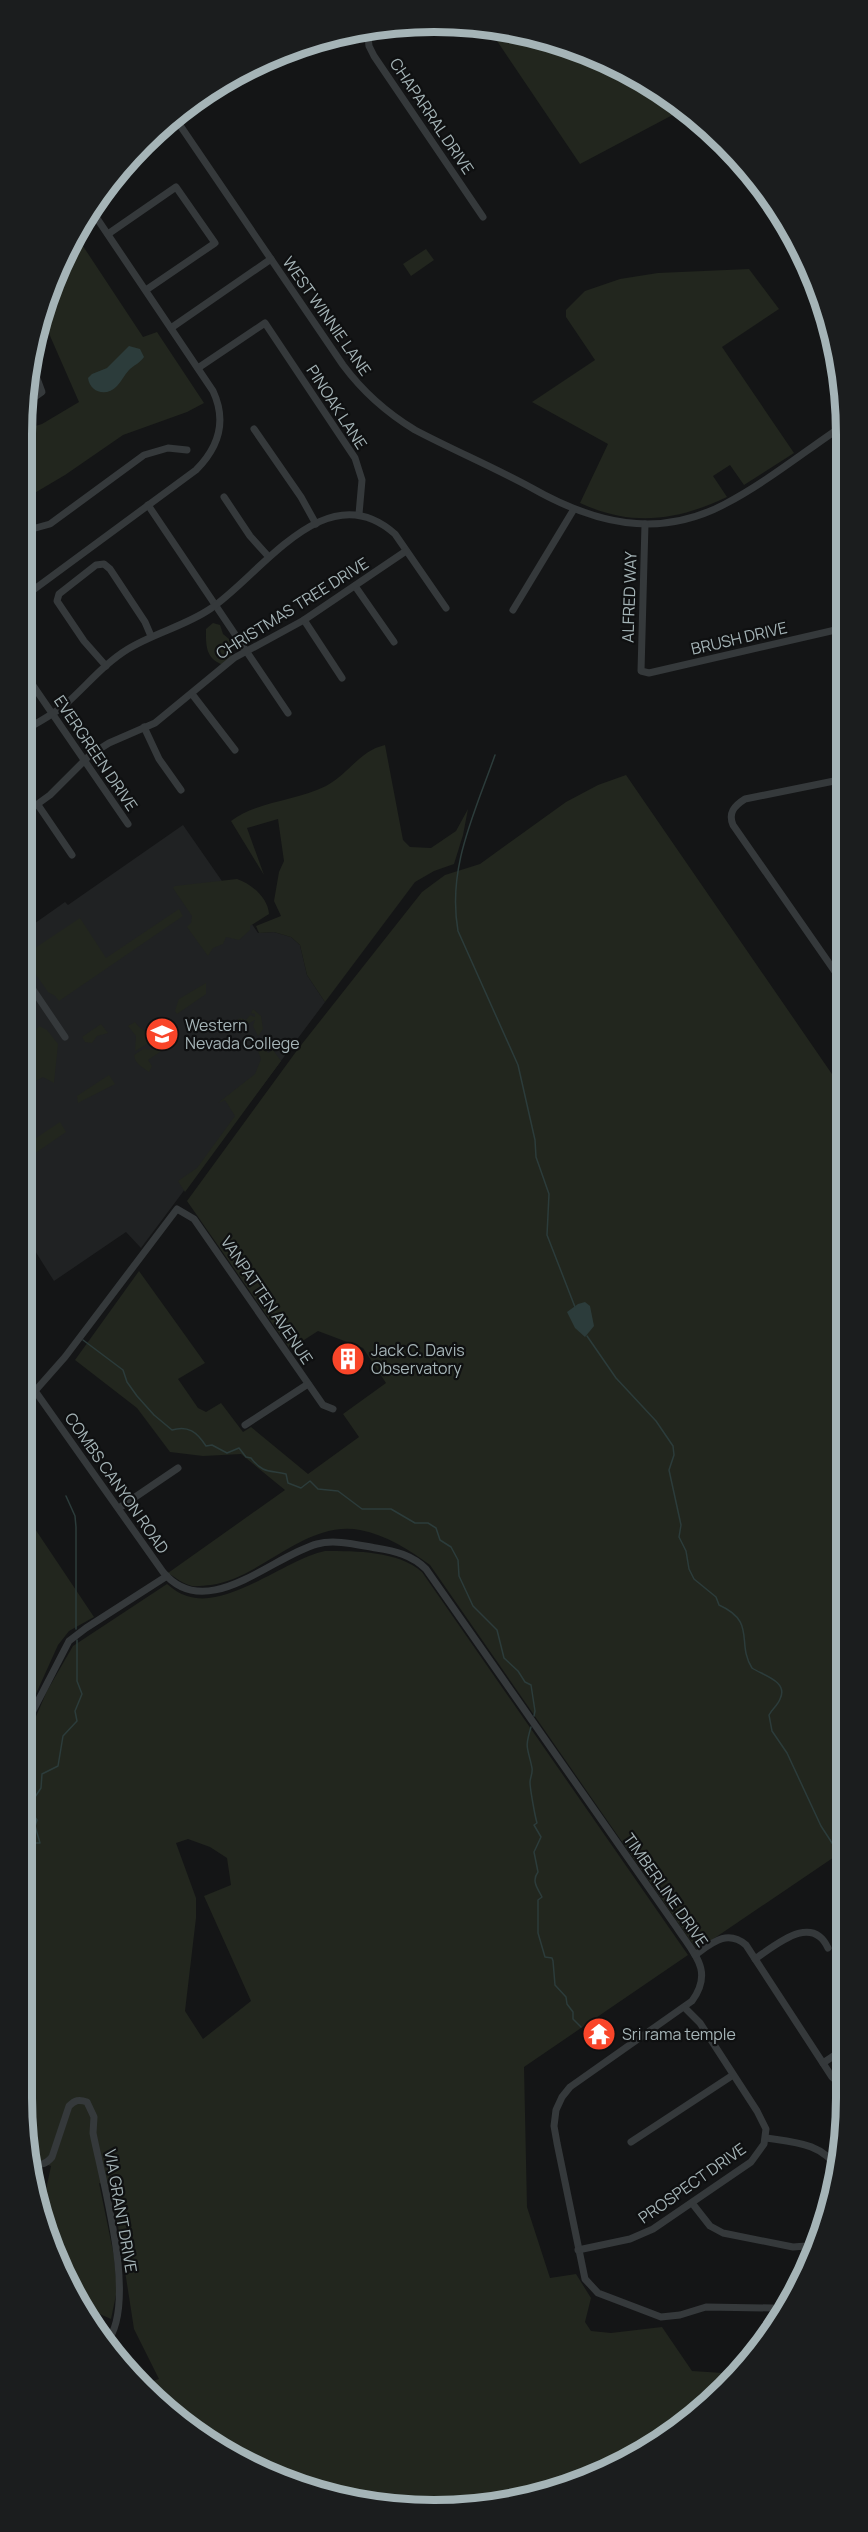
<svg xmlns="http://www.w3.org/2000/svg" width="868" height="2532" font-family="Manrope,sans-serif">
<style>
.built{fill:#202223}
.green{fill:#22261e;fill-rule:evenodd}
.water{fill:#2c3c3b}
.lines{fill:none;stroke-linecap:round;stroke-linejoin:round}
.stream{stroke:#2c3c3b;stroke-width:1.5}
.minor{stroke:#35393b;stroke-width:7}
.labels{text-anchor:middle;stroke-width:4.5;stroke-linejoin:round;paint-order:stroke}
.street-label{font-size:16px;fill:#a5b4b7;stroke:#0f1011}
.poi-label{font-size:16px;fill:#a5b4b7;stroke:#0f1011;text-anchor:start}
.rim{fill:none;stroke:#a5b4b7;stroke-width:8}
</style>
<rect width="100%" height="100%" fill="#141516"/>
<!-- built -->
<polygon class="built" points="183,825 258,933 274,932 291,937 300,945 307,975 325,1002 141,1248 126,1232 54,1281 25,1235 21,1237 21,933 65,902 68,905"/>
<!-- green -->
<g class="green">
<polygon points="487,26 541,35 641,77 682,110 580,164"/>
<polygon points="75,234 143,337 157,332 204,403 187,412 123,435 65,475 21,501 22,430 42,424 79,402 40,313 63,252"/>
<polygon points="426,249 434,260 411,276 403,264"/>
<path d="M749,269L779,309L722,347L794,453L744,485L730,465L713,476L727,497C676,521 632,527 580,503L608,444L532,402L595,360L566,317V310L585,291L620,279L658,273Z"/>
<path d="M213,623L220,625L223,634L229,639L232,657L223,665C205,658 206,645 206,629Z"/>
<path d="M385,745L403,840L410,847L431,848L456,831L468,809L463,835L454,864L434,871L415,882L325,1002L307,975L300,945L291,937L274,932L259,933L256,926L281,916L274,901L279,872L284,861L278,819L247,828L264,875L231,821C258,801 296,801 326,786C350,773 359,751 385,745Z"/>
<path d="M626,775L845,1093L846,1849L697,1950L430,1565C410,1550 386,1535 360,1530C305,1520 262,1578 211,1585C205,1585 198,1587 192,1586C183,1584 176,1578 168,1573L285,1490L241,1454L203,1456L170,1452L137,1408L75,1360L139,1271L205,1363L178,1379L198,1408L206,1412L221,1403L243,1432L251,1427L308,1474L359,1437L343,1414L386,1383L363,1348L318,1331L290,1349L187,1201L298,1049L422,892L445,875L480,864L566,802L598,785Z"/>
<path d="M237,879C252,884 268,898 269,914L250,926V930L239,940L226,937L223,944L213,948L208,956L187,927L191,923L192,916L173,888L175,886Z"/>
<polygon points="179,909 183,916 59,1001 55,996 48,992 23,956 80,918 106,958"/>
<polygon points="206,983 206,994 177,1014 175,1011 179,999"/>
<polygon points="253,1009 261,1016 263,1029 258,1036 253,1026 255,1020 247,1024 234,1022 240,1018 246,1020 250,1015 255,1017 255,1014 251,1013"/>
<path d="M135,1022C140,1030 146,1029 154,1040L135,1051L136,1036L128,1026Z"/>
<polygon points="101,1024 108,1033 97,1036 92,1043 85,1042 82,1037"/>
<polygon points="39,1026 47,1030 58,1044 54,1083 43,1077 21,1089 21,1041 27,1035 30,1038"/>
<polygon points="261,1041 268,1053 273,1050 281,1061 185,1192 178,1181 197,1168 235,1116 225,1100 218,1103 255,1074 261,1059 256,1045"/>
<path d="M143,1049L163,1050L148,1060L152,1066L149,1072C142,1067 135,1064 134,1055Z"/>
<polygon points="109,1075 115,1084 78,1103 77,1096"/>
<polygon points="60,1122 66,1132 21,1163 21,1148"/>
<polygon points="21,1508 94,1617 69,1631 58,1645 21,1727"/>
<path d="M325,1551C357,1551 398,1551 422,1572L688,1955L524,2067L527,2207L550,2278L576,2274L591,2298L585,2322L591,2331L611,2333L662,2327L692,2371L739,2374L726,2390L664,2441L541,2497L461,2510L380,2508L251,2468L183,2426L139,2385L159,2379L134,2329L112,2187L99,2183L114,2256L117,2290L111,2319L84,2307L52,2256L37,2204H43L51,2166L27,2158L21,2098V1923L31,1891L21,1901V1751L47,1691L73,1646L167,1584C173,1589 180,1594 187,1596C228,1610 286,1559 325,1551ZM188,1839L210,1847L227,1858L231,1885L204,1896L251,2001L203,2039L185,2011L196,1918V1898L176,1843Z"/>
</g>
<!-- water -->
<g class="water">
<path d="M129,346L140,349L144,357C140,363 134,365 129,370C124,375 122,381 117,386C107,397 90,393 88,378L92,374L107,368Z"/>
<polygon points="585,1302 590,1306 594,1326 585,1337 575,1328 567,1312 578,1304"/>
</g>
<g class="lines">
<!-- stream -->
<g class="stream">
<path d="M495,755C474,815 447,868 458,931L518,1065L535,1140L536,1157L549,1194L547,1235L575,1307"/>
<polyline points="22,1275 30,1269"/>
<path d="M587,1336L616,1378L656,1421L673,1446L674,1455L669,1470L681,1525L679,1537L686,1551L689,1569L694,1579L716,1597L719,1605C757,1622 736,1643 752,1668C762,1675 789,1681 780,1699C778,1705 772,1709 769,1715L772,1731L787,1753L821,1826L847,1866"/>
<path d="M83,1340L123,1370L127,1382L137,1396L154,1415L172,1430C188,1425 197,1432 206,1446L212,1445L227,1453L239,1448L246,1457L251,1458C263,1474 270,1470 286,1474L288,1483L301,1488L310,1481L318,1489L338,1491L362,1509H391L415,1523H428L436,1528L440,1540L451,1547L458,1560L459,1576L473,1606L497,1630L504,1658L518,1671L525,1682L531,1685L535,1711L534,1716"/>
<polyline points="66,1496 75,1516 76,1527 76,1629"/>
<path d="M531,1727C524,1750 528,1747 532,1768C533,1773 530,1778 530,1782C530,1789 535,1816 537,1823L534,1825L541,1837L534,1852L538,1872C531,1881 538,1889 542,1897L538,1900V1933L545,1957L552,1958L553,1961L555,1985L566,1997L567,2004L573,2012V2019L581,2027"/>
<path d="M21,1903L29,1894L27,1876L31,1875C37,1863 33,1854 35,1843H40L35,1826L37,1820L31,1812L35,1797L41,1788L42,1774L58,1766L63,1736L77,1721L75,1711L82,1694L77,1681V1640"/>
</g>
<!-- minor -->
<g class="minor">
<polyline points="367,28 369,46 374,56 483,217"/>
<path d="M173,115L343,365C363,392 387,413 415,430C453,450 493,467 530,487C593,523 657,540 725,504C767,482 805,451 844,425"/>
<polyline points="108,234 176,187 215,243 146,290"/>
<polyline points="171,328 271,259"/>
<polyline points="198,368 265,323 355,458 362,480 359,514"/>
<polyline points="28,384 32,398"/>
<polyline points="25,404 42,392 35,373 34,371 29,373"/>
<polyline points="254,429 301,497 316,524"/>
<polyline points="224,497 250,536 268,556"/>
<polyline points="148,505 288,713"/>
<polyline points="645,524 641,671 649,673 844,628"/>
<polyline points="21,532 50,524 144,455 168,448 187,450"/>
<polyline points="355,586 394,642"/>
<path d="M21,599L196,470C219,447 227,421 213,391L90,208"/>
<polyline points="513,610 574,509"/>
<polyline points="304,620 342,678"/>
<polyline points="106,666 84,641 57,601 59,594 96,565 104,564 110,569 145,622 151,636"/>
<polyline points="21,668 128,824"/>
<polyline points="192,694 235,750"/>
<polyline points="144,727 159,759 181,790"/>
<path d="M21,732C37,723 53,715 67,703C87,685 105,663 128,649C154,633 185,626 210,609C261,575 326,472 395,534L446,608"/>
<path d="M844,779L745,799C734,806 728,813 733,825L845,986"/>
<polyline points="38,805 72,855"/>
<polyline points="21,816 50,795 90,755 109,743 155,723 234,658 304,620 406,551"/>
<polyline points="21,972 65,1037"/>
<path d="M845,991C837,1002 838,1013 845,1024"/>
<path d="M21,1371L163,1572C206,1624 272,1556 317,1544C335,1539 358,1545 376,1548C395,1551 412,1555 426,1569L677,1928C694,1954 714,1971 692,2001L570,2087L562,2097L556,2110L554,2126L557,2143L585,2279L598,2293L661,2317L680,2315L706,2307L772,2308L785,2311"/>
<polyline points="21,1399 35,1391 65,1357 177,1209 194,1219 323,1405 333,1409"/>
<polyline points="245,1425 308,1384"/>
<polyline points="119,1508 178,1468"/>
<polyline points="21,1734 69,1641 86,1628 167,1576"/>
<path d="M695,1955C712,1943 727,1929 746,1945L832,2077L847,2091"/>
<path d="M755,1959C776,1945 812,1913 828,1948"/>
<polyline points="823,2063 847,2047"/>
<path d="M766,2138C793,2142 824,2143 838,2170"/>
<polyline points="631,2142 733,2075"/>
<path d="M27,2163C38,2165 45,2166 52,2157L69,2106C75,2100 79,2099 87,2102L94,2117L93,2133C102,2180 139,2305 106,2343"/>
<polyline points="692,2203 710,2226 723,2233 793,2247 806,2246 816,2242"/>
<polyline points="578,2250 630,2239 653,2229 751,2162 764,2144 766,2129 757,2111 700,2023 685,2008"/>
</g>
</g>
<!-- icons -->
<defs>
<symbol id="university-disc" viewBox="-11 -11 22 22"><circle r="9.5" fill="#f94529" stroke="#0f1011"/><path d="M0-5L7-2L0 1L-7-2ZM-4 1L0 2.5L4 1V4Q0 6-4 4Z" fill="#fff"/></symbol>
<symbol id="building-disc" viewBox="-11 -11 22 22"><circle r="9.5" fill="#f94529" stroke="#0f1011"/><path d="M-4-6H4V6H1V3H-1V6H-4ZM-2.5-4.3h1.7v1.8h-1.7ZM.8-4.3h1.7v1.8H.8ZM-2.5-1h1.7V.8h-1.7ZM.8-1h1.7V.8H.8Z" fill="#fff"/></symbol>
<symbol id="temple-disc" viewBox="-11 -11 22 22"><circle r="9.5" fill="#f94529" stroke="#0f1011"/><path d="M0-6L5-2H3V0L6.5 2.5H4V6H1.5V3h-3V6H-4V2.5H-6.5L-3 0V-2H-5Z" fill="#fff"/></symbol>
</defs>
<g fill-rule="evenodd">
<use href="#university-disc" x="143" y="1015" width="38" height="38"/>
<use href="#building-disc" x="329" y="1340" width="38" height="38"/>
<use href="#temple-disc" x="580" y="2015" width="38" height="38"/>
</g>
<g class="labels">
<!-- street labels -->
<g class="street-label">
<text transform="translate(432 116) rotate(56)" y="6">CHAPARRAL DRIVE</text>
<text transform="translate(327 316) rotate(55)" y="6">WEST WINNIE LANE</text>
<text transform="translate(337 407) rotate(57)" y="6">PINOAK LANE</text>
<text transform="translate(629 597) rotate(-88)" y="6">ALFRED WAY</text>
<text transform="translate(292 608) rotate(-32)" y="6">CHRISTMAS TREE DRIVE</text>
<text transform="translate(739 638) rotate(-13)" y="6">BRUSH DRIVE</text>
<text transform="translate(96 753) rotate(56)" y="6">EVERGREEN DRIVE</text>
<text transform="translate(267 1300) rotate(56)" y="6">VANPATTEN AVENUE</text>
<text transform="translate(117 1483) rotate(55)" y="6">COMBS CANYON ROAD</text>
<text transform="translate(666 1890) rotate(55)" y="6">TIMBERLINE DRIVE</text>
<text transform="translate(692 2183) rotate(-35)" y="6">PROSPECT DRIVE</text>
<text transform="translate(121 2211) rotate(80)" y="6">VIA GRANT DRIVE</text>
</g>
<!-- poi labels -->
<g class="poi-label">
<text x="185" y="1031">Western<tspan x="185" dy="18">Nevada College</tspan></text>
<text x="371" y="1356">Jack C. Davis<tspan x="371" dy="18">Observatory</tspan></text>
<text x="622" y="2040">Sri rama temple</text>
</g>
</g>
<!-- crop -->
<path d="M0 0H868V2532H0ZM434 32H434A402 402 0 0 1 836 434V2098A402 402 0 0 1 434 2500H434A402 402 0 0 1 32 2098V434A402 402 0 0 1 434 32Z" fill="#1b1d1e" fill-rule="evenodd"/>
<path class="rim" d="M434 32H434A402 402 0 0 1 836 434V2098A402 402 0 0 1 434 2500H434A402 402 0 0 1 32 2098V434A402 402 0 0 1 434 32Z"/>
</svg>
